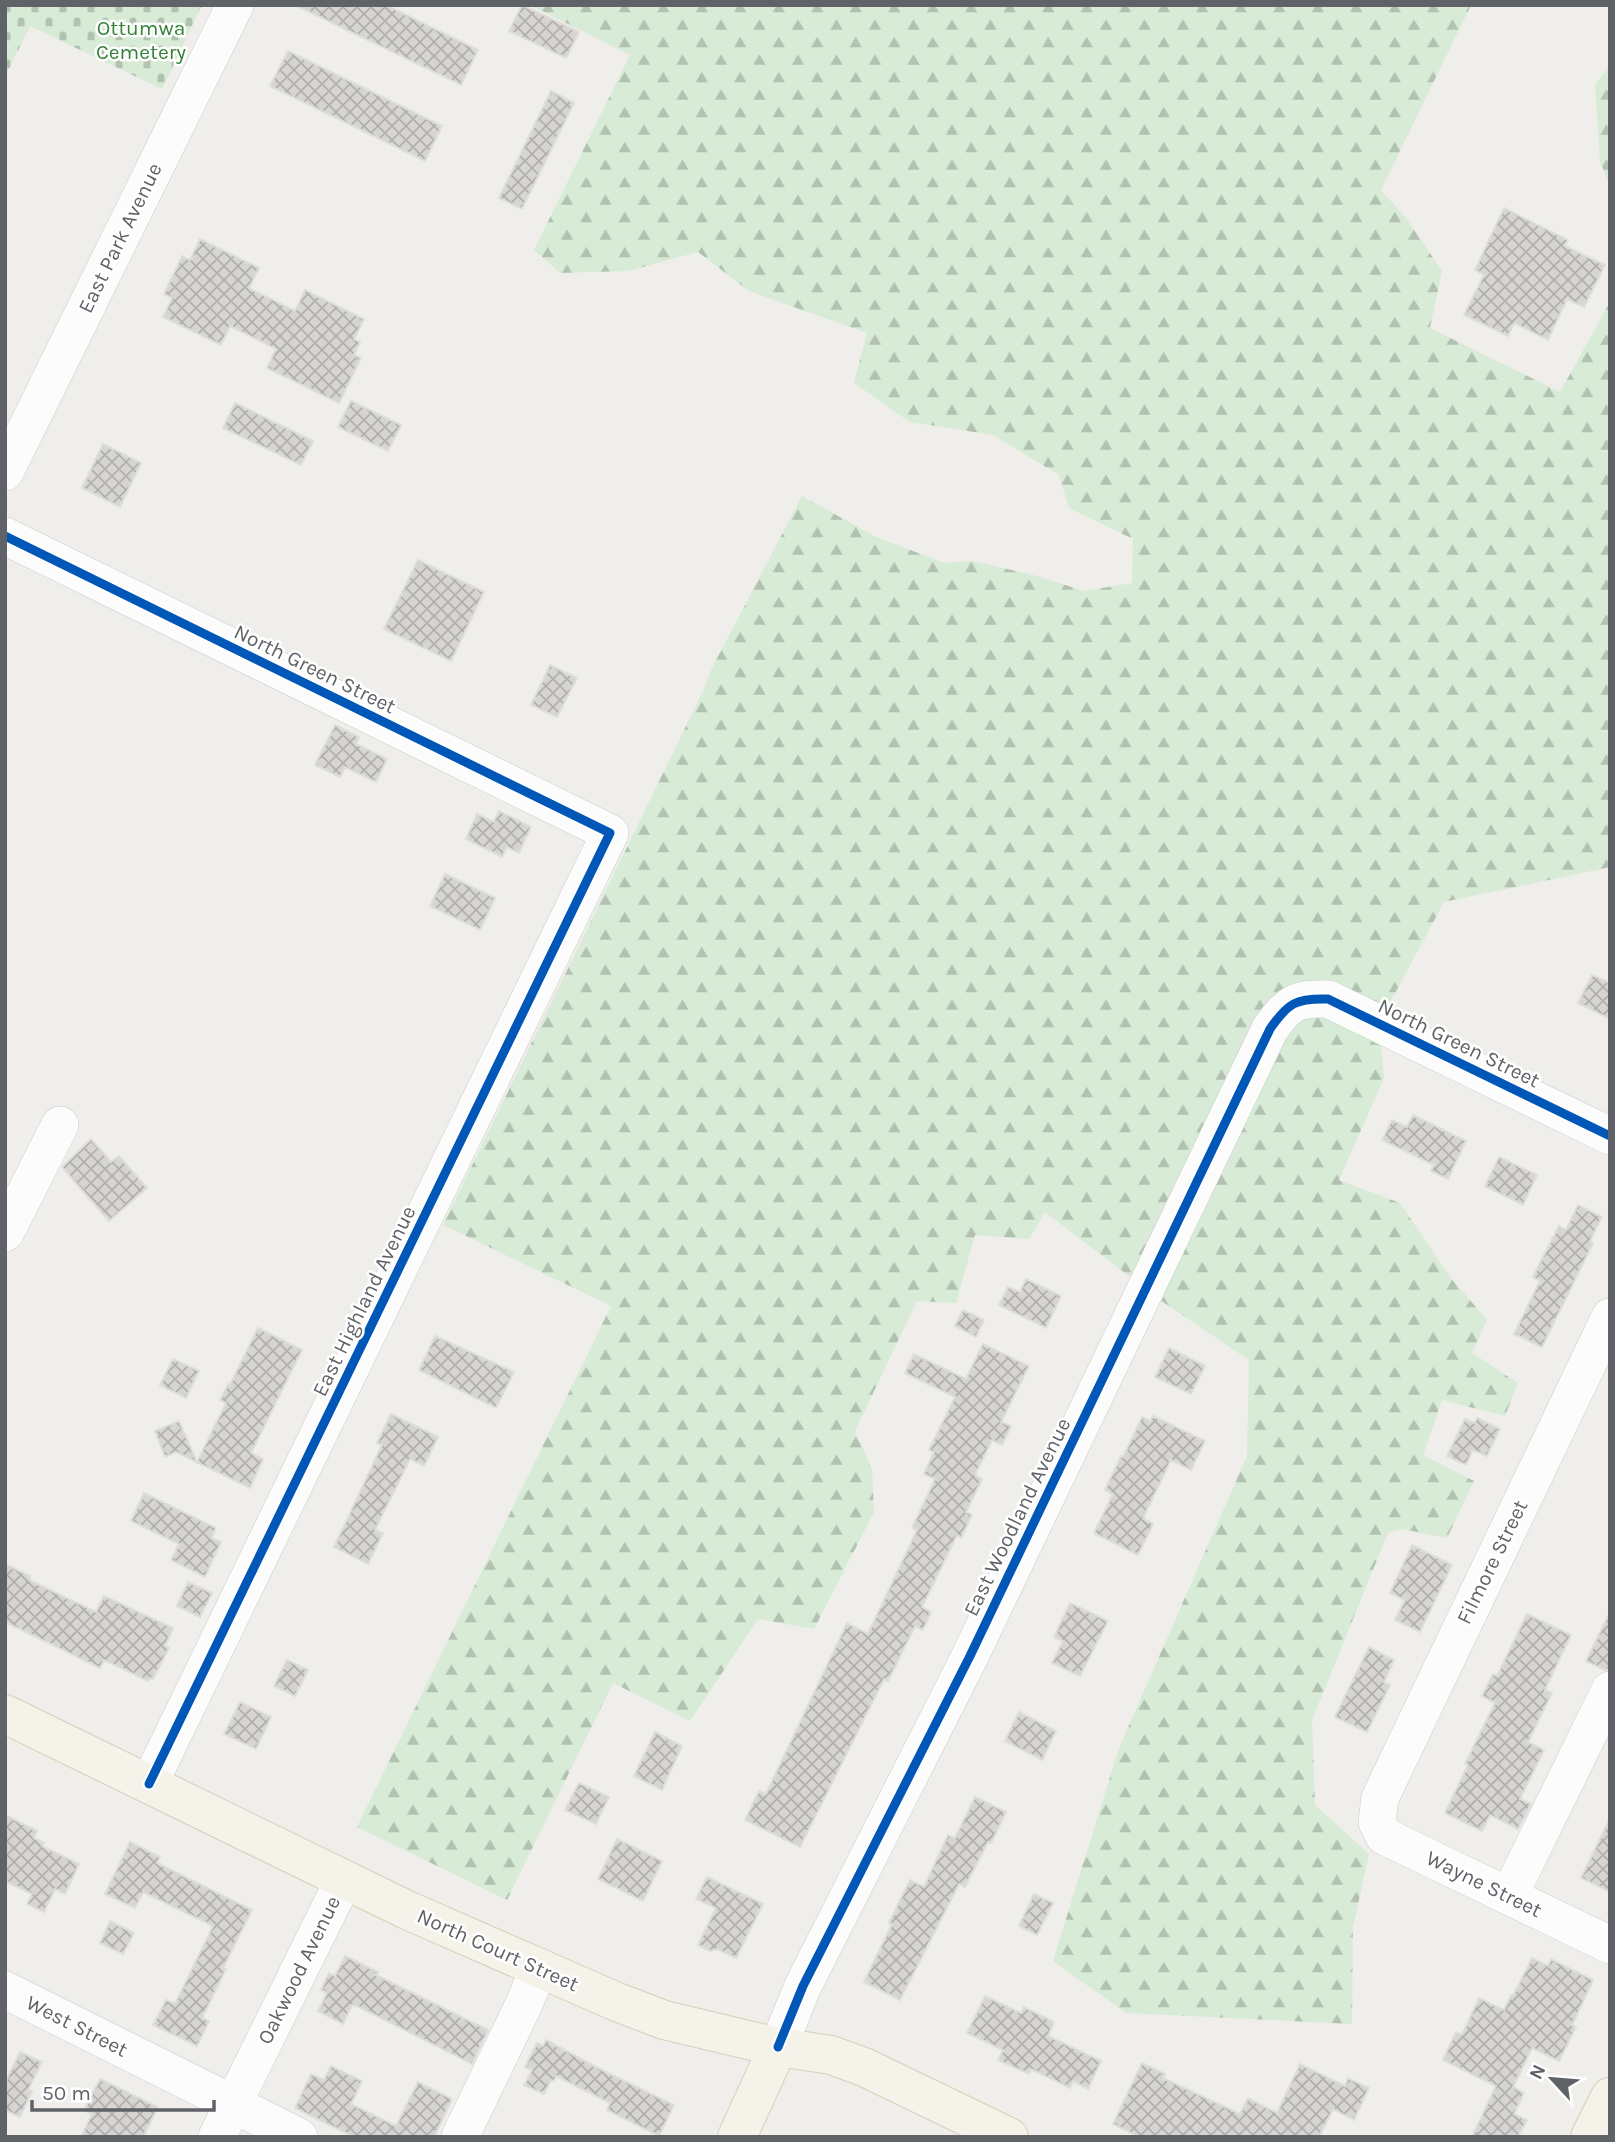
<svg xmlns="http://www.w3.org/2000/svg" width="1615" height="2142" font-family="Karla,sans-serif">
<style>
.forest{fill:url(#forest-firs)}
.cemetery{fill:url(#cemetery-stones)}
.building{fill:url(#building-cross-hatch);stroke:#deddd9;stroke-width:2}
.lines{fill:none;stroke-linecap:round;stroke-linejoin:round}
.minor-casing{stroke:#cbcccc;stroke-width:38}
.major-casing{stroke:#d7ceb8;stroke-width:40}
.minor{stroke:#fdfcfc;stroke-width:37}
.major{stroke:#f4f2e9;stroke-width:38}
.cycleway-casing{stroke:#fff;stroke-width:13}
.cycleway{stroke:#0057b8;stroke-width:9}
.labels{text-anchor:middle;stroke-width:5;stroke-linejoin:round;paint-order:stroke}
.park-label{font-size:21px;fill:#348238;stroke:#fff}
.street-label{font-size:21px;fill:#5f6368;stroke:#fff}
</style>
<defs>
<pattern id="forest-firs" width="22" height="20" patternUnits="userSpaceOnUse" patternTransform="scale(1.75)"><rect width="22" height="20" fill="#d8ebd6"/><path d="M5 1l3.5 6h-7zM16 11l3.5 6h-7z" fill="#b2c2b1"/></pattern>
<pattern id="cemetery-stones" width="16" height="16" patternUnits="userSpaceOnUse" patternTransform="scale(1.75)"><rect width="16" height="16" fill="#d8ebd6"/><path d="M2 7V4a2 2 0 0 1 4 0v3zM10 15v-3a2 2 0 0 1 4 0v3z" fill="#b2c2b1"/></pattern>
<pattern id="building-cross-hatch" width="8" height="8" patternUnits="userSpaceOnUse" patternTransform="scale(1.75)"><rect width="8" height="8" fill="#d6d5d3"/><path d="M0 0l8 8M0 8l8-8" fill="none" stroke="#b1b0af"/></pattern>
</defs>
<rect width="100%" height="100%" fill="#efeeea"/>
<!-- forest -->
<g class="forest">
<polygon points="530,5 1471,5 1381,190 1406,218 1442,271 1430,328 1560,392 1610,302 1610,867 1444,902 1379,1023 1384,1078 1339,1180 1400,1203 1450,1277 1487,1320 1472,1353 1518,1383 1505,1416 1442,1400 1423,1455 1474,1481 1447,1538 1402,1529 1388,1533 1312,1720 1315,1805 1369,1854 1353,1927 1352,2024 1126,2013 1053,1961 1119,1748 1247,1456 1249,1360 1163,1302 1045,1212 1029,1239 975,1235 956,1303 917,1301 855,1431 872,1469 874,1512 814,1629 758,1619 690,1721 613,1683 507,1900 357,1827 611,1306 443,1225 703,691 712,668 802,496 874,536 944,563 974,561 1037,576 1084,591 1132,583 1133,539 1069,508 1059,475 993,435 910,422 854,383 867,333 749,291 698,252 628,271 560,273 534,250 630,55"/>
<polygon points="1610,67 1610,185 1600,162 1595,84"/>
</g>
<!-- cemetery -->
<polygon class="cemetery" points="5,5 202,5 162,89 30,26 5,77"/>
<!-- building -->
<g class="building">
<polygon points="295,5 386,5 478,50 461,85"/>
<polygon points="522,5 579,32 566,58 509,31"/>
<polygon points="288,51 442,126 425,161 270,86"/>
<polygon points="551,91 574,103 522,209 499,198"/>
<polygon points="1504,208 1568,240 1565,246 1605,265 1584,307 1567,299 1548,340 1514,323 1508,336 1464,315 1484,275 1475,270"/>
<polygon points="200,239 259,268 249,288 295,311 305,290 364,319 354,339 360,342 354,355 361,358 339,403 267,368 276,349 230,326 221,345 163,317 172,298 164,294 182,256 190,260"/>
<polygon points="351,401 401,425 388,451 338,427"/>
<polygon points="235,403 313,441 301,465 223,428"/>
<polygon points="103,444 141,463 120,507 82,488"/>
<polygon points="418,560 484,592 451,661 384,629"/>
<polygon points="550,665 577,678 557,717 531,705"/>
<polygon points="335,725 359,737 356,744 387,759 376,782 345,767 340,777 315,765"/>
<polygon points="499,811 531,827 519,853 507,847 502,857 466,839 477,814 494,822"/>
<polygon points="445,874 495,898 480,930 430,906"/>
<polygon points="1592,975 1610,983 1610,1019 1578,1003"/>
<polygon points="1413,1115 1466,1141 1448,1179 1431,1171 1434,1165 1382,1140 1392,1120 1407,1127"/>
<polygon points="91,1139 111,1162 119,1156 147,1188 109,1221 62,1167"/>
<polygon points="1499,1157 1537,1175 1523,1205 1485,1186"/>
<polygon points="1578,1205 1602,1217 1590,1241 1593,1243 1542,1347 1514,1334 1540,1281 1533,1277 1547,1249 1559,1226 1566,1230"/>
<polygon points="1026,1279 1061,1296 1046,1328 999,1305 1008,1287 1020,1292"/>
<polygon points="963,1310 984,1320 976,1337 955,1326"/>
<polygon points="258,1328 302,1350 251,1453 263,1459 250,1488 176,1452 165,1457 155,1431 179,1421 197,1462 226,1403 220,1400 228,1384 230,1385"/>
<polygon points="435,1336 514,1372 496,1408 419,1370"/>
<polygon points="983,1344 1029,1366 1001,1422 1011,1426 1002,1445 992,1440 975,1475 982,1479 966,1512 972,1515 961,1538 957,1535 922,1607 931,1612 923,1630 915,1626 888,1681 884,1679 800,1847 745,1820 759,1791 766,1794 847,1623 868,1634 917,1530 912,1528 935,1479 924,1474 934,1452 929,1450 955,1397 905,1373 914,1354 966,1379"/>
<polygon points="1169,1348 1205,1366 1191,1394 1155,1377"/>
<polygon points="173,1359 199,1371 186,1398 160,1385"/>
<polygon points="391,1414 438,1437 424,1466 410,1459 375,1530 383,1533 368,1564 334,1547 382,1445 377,1443"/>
<polygon points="1153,1416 1205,1441 1191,1470 1171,1460 1143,1518 1153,1524 1138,1555 1094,1533 1113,1494 1105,1490 1121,1456 1123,1457 1142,1417 1150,1421"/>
<polygon points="1477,1418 1500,1429 1487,1456 1473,1450 1466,1465 1447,1456 1465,1419 1475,1423"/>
<polygon points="144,1493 216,1528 211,1538 221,1542 205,1577 171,1560 179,1544 131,1521"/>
<polygon points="1412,1545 1452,1565 1420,1632 1395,1620 1405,1600 1390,1593"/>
<polygon points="5,1564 30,1576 29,1580 96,1612 104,1596 173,1628 165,1646 169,1648 153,1679 150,1678 148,1681 104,1660 100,1668 5,1622"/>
<polygon points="188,1582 212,1593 200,1617 177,1606"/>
<polygon points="1070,1603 1108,1621 1080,1676 1052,1663 1063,1641 1054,1637"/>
<polygon points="1610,1612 1610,1669 1605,1670 1586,1661"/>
<polygon points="1527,1614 1571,1635 1545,1690 1552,1693 1528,1742 1544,1750 1520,1799 1531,1804 1518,1829 1490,1815 1482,1831 1445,1813 1468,1765 1465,1764 1495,1703 1482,1696 1493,1674 1497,1676"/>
<polygon points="1369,1647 1394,1660 1384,1682 1390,1685 1367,1732 1335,1717"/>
<polygon points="287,1660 308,1670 295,1696 274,1686"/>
<polygon points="240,1702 271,1717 256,1749 224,1734"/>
<polygon points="1019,1712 1056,1731 1042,1760 1005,1741"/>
<polygon points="655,1732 682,1746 662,1790 634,1776"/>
<polygon points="579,1783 609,1797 596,1824 565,1810"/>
<polygon points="975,1797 1006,1812 991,1843 988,1842 965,1887 959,1884 900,2000 864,1982 892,1924 889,1923 910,1880 924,1887 948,1835 955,1838"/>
<polygon points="5,1815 37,1831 34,1838 44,1843 42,1846 79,1864 65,1894 55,1889 44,1912 27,1904 32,1894 5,1881"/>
<polygon points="1610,1818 1610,1892 1581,1878"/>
<polygon points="617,1839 662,1861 643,1901 598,1879"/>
<polygon points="130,1842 160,1857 157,1863 252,1910 223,1968 226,1969 202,2018 209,2021 197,2046 153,2025 166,2000 175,2004 213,1926 143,1892 135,1908 105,1894"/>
<polygon points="707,1877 763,1904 736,1958 717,1949 710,1951 698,1945 716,1908 696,1899"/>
<polygon points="1034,1894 1053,1903 1037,1935 1019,1926"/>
<polygon points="110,1921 134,1933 123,1954 100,1943"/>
<polygon points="345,1956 378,1972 376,1975 488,2030 472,2064 359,2007 352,2005 343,2024 318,2011 327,1993 321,1990 329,1973 335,1976"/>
<polygon points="1532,1958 1548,1966 1551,1959 1593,1980 1572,2025 1576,2027 1559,2061 1532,2048 1513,2087 1524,2093 1514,2114 1527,2120 1518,2137 1472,2137 1496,2086 1443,2060 1456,2032 1462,2035 1479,1998 1504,2010 1511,1995 1513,1996"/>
<polygon points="985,1996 1021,2013 1024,2007 1054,2022 1048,2036 1101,2061 1088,2089 1073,2081 1070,2088 1031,2069 1029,2074 998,2060 1003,2050 967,2033"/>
<polygon points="546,2040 596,2067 674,2105 659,2136 607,2110 610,2103 556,2076 554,2081 551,2080 544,2094 524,2085 532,2070 525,2067 537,2043 543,2046"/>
<polygon points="20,2052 42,2062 28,2090 32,2091 20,2117 5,2110 5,2083"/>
<polygon points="1142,2063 1165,2074 1163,2078 1240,2114 1248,2098 1277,2113 1300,2064 1345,2086 1348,2078 1369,2088 1354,2120 1333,2109 1319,2137 1139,2137 1113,2124"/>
<polygon points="331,2066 362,2081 351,2104 396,2126 418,2082 452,2099 434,2137 354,2137 295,2108 311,2074 324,2080"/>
<polygon points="100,2079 158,2107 143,2137 81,2137 92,2114 84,2110"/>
</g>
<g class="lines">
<defs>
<g id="minor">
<polyline points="5,472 235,5"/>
<polyline points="5,536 610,833 149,1784"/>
<polyline points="5,1233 60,1125"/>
<polyline points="1610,1317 1380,1798 1377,1822 1384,1836 1610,1945"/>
<polyline points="1509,1896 1610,1690"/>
<polyline points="5,1990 299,2137"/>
<path d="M778,2047L803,1986L970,1656L1270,1029C1288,1003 1296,998 1328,999L1610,1136"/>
<polyline points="217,2137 344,1879"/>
<polyline points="460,2137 525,2002 539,1967"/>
</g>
<g id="major">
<polyline points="5,1714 407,1910 617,2002 664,2020 778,2047 831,2055 864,2067 1009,2137"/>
<polyline points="737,2137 778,2047"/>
<polyline points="1590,2137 1610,2097"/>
</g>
</defs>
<!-- minor casing -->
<use href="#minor" class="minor-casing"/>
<!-- major casing -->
<use href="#major" class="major-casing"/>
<!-- minor -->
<use href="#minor" class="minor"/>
<!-- major -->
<use href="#major" class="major"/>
<defs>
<g id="cycleway">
<polyline points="5,536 610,833 149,1784"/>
<path d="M778,2047L803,1986L970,1656L1270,1029C1288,1003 1296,998 1328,999L1610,1136"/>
</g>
</defs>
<!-- cycleway casing -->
<use href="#cycleway" class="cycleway-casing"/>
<!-- cycleway -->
<use href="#cycleway" class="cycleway"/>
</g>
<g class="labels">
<!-- park labels -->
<g class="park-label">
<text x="141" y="35">Ottumwa<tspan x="141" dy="24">Cemetery</tspan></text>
</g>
<!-- street labels -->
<g class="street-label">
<text transform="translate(120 238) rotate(-64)" y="7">East Park Avenue</text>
<text transform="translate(315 669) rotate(26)" y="7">North Green Street</text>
<text transform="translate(1459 1043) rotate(26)" y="7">North Green Street</text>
<text transform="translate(364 1301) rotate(-64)" y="7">East Highland Avenue</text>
<text transform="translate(1017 1517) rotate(-64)" y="7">East Woodland Avenue</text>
<text transform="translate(1492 1562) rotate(-64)" y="7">Filmore Street</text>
<text transform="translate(1484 1884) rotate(26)" y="7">Wayne Street</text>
<text transform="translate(498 1950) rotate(24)" y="7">North Court Street</text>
<text transform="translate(299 1970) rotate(-64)" y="7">Oakwood Avenue</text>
<text transform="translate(77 2026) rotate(27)" y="7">West Street</text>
</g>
</g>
<!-- border -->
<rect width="1615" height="2142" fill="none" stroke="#5f6368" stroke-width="14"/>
<!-- north arrow -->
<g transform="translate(1552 2079) rotate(296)" stroke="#ffffff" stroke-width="5" paint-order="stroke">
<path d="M0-5L12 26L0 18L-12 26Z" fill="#5f6368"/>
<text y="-10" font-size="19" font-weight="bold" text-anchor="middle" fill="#5f6368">N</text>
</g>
<!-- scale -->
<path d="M32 2100v10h182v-10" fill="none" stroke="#5f6368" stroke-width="3.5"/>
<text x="42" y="2100" font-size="21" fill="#5f6368" stroke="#ffffff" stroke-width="5" paint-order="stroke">50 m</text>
</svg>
